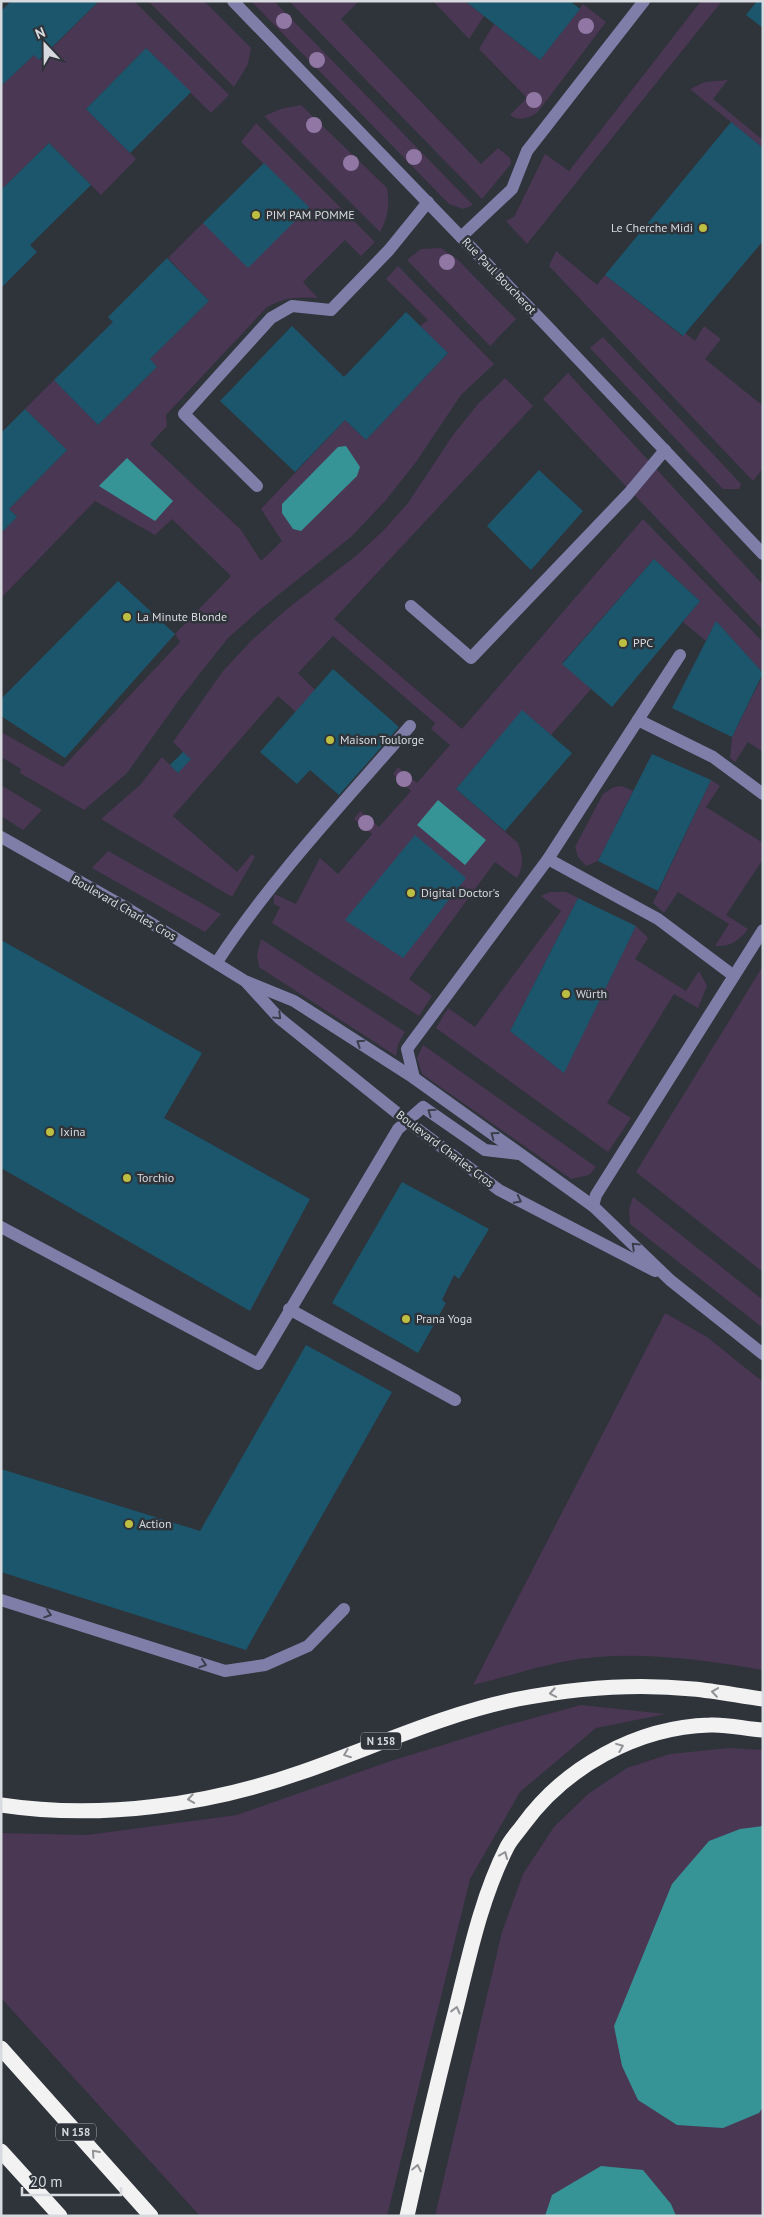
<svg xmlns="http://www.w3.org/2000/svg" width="764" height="2217" font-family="'PT Sans',sans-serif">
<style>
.green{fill:#4a3753}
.water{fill:#369496}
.building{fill:#1b566c}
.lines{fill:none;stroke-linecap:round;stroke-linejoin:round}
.minor{stroke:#7f7ea9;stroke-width:12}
.highway{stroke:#f2f2f2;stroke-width:15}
.tree{fill:#9177a4}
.oneway{stroke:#3b3e4b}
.oneway2{stroke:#909296}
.poi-dot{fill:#bdbf43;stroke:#2f333a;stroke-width:2}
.labels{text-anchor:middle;stroke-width:5;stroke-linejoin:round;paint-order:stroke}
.shield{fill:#2f333a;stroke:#a5a8ad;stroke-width:1}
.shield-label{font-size:11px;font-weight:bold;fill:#d7dade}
.poi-label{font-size:12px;fill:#d7dade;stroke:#2f333a;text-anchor:start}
.street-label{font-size:12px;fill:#d7dade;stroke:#2f333a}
</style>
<rect width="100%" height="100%" fill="#2f333a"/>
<!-- green -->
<g class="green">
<polygon points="99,1 134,1 229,95 211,113 146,48 86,109 136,159 101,195 49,143 1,190 1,86 34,55 40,60"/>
<polygon points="148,1 204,1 251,48 248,64 234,87"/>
<polygon points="251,1 274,1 473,205 463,209 449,204"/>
<polygon points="289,1 359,1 341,19 481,164 498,148 510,158 511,164 482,199"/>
<polygon points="433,1 465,1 484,16 469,39"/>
<polygon points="701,1 722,1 527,244 506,221 514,217 545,154 569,171"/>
<path d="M583,4L606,22L537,113C527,118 520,122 510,115L527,98L479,49L494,24L540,60Z"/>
<polygon points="728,80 713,99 763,140 763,148 690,89 705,82"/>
<path d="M301,105L387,188C390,206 388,217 380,232L264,116L281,109Z"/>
<path d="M256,123L375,242L361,256L345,240L303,282L318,298C298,297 284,297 266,308L166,415L167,426L150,444L241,530L261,561L282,541L261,509L345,420L366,440L448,353L420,326L428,320L386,279L398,266L494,364L461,395L416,462L386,500L352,536L262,608L228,638L179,700L127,773L84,810L20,773L21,769L1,757V732L63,767L180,642L175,634L231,576L172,519L155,535L95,501L1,598V533L17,517L9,509L67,450L25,409L54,380L98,425L157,367L150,359L209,301L168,258L203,223L308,207L241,142Z"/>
<polygon points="441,248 457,259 516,319 490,346 407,260 421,249"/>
<polygon points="556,251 597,285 605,275 682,336 685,333 695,341 704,326 721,339 705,359 763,406 763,468 753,481 549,266"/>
<polygon points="603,337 741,484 739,489 723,489 590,348"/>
<polygon points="568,373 763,585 763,630 543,399"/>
<path d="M505,378L533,406L334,619L462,729L643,519L763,642V673L716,621L706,641L683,622L700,601L654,559L562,663L591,689L551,735L522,711L456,789L518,843C523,857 524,865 517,878L495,862L409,979L432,996L419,1016L272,923L280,907L274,904V894L296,904L320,858L338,874L372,834L354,819L360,811L379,827L411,791L393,774L398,767L417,783L450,745L431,729L435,723L333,636L298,673L315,690L296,712L278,696L173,816L237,872L252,854L255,857L232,897L101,819L140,785L162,757L178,773L190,759L173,742L223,671L252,640L287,609L357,555L384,530L408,503L453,435L478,404Z"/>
<polygon points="763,675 763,752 748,742 735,762 730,758 732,737"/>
<path d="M711,780L720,786L706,807L763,843V859L726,915L748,929C739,941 730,947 715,946L729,924L678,892L664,913L653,903Z"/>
<polygon points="1,785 42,810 23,830 1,816"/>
<polygon points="622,786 633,791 598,861 586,866 578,857 575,847 603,794 614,787"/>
<polygon points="108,851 221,914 205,932 92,868"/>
<polygon points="550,892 566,892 578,898 510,1031 564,1072 636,926 648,938 635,959 686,991 699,971 707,986 698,1008 674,994 607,1103 631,1118 608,1152 436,1028 448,1008 475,1027 561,911 541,896"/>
<polygon points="261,939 405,1032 398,1044 396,1056 259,967 257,955"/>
<polygon points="763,966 763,1272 636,1172"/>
<polygon points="423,1045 596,1167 589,1175 571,1179 422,1074 417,1058"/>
<polygon points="633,1197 763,1300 763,1328 630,1224 629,1210"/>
<path d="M665,1313L707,1337L763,1382V1670C697,1659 628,1649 562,1662C532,1668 502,1678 473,1685Z"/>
<polygon points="581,1705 666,1714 596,1728 520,1792 470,1879 387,2216 200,2216 1,1998 1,1833 87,1835 237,1815 391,1761 504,1726"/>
<polygon points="729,1748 763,1750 763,2216 435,2216 502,1932 523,1874 554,1827 588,1794 627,1768 670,1754"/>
</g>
<!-- water -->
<g class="water">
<polygon points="346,446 360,467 357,476 301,531 293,529 282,513 282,504 338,447"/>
<polygon points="127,458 173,501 155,521 99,486"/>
<polygon points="438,800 486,840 465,865 417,825"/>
<polygon points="763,1826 763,2107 759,2113 723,2128 677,2125 638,2100 622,2066 614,2026 672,1884 709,1841 740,1829"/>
<polygon points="601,2166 643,2170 671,2204 676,2216 545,2216 552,2195"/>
</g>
<!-- building -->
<g class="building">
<polygon points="11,1 99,1 39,60 34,55 1,86 1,11"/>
<polygon points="465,1 570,1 580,9 540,60"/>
<polygon points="757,1 763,1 763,28 746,15"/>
<polygon points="146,48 191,92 130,153 86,109"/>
<polygon points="731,122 763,148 763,241 683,336 605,275"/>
<polygon points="49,143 91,185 30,245 37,252 1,288 1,190"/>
<polygon points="264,163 309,207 248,268 203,223"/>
<polygon points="167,258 209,301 150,359 157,367 98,425 54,380 113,322 108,317"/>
<polygon points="406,312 448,353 366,440 345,420 295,472 220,401 292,326 344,377"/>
<polygon points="25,409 67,450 9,509 17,517 1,533 1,433"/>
<polygon points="539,470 583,511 531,570 487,526"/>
<polygon points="654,559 700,601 612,707 562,664"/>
<polygon points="118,581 175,634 65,758 1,716 1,699"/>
<polygon points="716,621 763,673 732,737 672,708"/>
<polygon points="333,669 399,727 339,795 310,770 297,784 260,752"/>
<polygon points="522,710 572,753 505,831 456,789"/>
<polygon points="183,752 191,759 178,773 170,765"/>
<polygon points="652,754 711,780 658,891 598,861"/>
<polygon points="415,835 466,878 403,958 345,920"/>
<polygon points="578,898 636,926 564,1073 510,1031"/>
<polygon points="1,940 202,1053 164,1118 310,1199 250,1311 1,1168"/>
<polygon points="402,1182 489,1229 459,1279 454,1275 442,1300 446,1303 418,1353 332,1303"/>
<polygon points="306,1345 392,1392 246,1650 1,1572 1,1469 200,1531"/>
</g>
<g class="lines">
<!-- minor -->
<g class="minor">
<polyline points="233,1 546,325 763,554"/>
<polyline points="461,237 512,189 527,151 644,1"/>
<polyline points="257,486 184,414 271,318 292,306 331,310 389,250 428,202"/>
<polyline points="411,606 471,658 628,494 665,450"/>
<polyline points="638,720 713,757 763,794"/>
<polyline points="1,837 130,910 245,981 294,1001 414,1078 593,1206 670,1280 763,1354"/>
<polyline points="548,859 680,655"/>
<path d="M217,962C273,877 343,803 410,726"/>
<polyline points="247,983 279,1018 407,1121 499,1190 655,1271"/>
<polyline points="414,1078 407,1049 548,859 658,919 734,976"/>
<polyline points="593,1206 596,1195 763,930"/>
<polyline points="1,1227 258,1364 398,1129 423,1107 485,1150 519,1154"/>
<polyline points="289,1309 455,1400"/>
<polyline points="1,1600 225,1671 265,1665 308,1646 344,1609"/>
</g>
<!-- highway -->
<g class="highway">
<path d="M1,1805C101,1820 208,1805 302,1772C374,1747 443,1714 518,1699C575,1688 635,1683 693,1689C716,1691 740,1696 763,1699"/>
<polyline points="1,2048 151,2216"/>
<polyline points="1,2151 60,2216"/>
<path d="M407,2216C422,2148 438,2080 455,2013C469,1957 481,1898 507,1847C511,1839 518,1832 523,1825C565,1767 637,1727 710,1725C727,1724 746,1729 763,1730"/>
</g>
</g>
<!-- trees -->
<g class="tree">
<circle cx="284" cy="21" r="8"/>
<circle cx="586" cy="26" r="8"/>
<circle cx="317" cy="60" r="8"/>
<circle cx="534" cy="100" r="8"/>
<circle cx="314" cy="125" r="8"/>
<circle cx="414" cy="157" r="8"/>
<circle cx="351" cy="163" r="8"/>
<circle cx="447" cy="262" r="8"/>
<circle cx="404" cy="779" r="8"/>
<circle cx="366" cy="823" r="8"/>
</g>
<!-- one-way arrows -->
<defs><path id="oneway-chevron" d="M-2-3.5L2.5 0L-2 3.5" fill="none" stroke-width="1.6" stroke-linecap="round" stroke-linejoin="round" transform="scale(1.25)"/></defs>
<g class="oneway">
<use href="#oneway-chevron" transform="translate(278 1016) rotate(44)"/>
<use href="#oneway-chevron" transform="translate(360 1043) rotate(-147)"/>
<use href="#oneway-chevron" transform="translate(431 1112) rotate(-145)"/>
<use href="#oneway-chevron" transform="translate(494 1135) rotate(-144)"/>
<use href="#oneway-chevron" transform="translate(518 1200) rotate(27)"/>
<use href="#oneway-chevron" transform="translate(635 1246) rotate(-136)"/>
<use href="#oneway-chevron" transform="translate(48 1614) rotate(18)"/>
<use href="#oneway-chevron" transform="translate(203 1664) rotate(18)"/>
</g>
<g class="oneway2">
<use href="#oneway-chevron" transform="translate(715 1692) rotate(-172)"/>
<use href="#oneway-chevron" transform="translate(553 1693) rotate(170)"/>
<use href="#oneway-chevron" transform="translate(620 1747) rotate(-22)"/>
<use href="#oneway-chevron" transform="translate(347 1754) rotate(159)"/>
<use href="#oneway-chevron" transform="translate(191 1799) rotate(171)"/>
<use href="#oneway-chevron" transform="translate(504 1855) rotate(-67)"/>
<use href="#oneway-chevron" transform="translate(456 2010) rotate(-76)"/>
<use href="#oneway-chevron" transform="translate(95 2153) rotate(-132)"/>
<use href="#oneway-chevron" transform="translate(417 2168) rotate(-78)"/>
</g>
<!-- markers -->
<g class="poi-dot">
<circle cx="256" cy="215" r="5"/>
<circle cx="703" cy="228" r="5"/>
<circle cx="127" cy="617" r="5"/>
<circle cx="623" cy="643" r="5"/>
<circle cx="330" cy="740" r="5"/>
<circle cx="411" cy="893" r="5"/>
<circle cx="566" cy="994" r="5"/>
<circle cx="50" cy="1132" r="5"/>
<circle cx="127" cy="1178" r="5"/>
<circle cx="406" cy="1319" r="5"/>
<circle cx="129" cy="1524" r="5"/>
</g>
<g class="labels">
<!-- shield labels -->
<g class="shield">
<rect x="361" y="1732.5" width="40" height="17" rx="4"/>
<rect x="56" y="2123.5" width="40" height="17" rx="4"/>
</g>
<g class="shield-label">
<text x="381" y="1745">N 158</text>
<text x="76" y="2136">N 158</text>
</g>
<!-- poi labels -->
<g class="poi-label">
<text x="266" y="219">PIM PAM POMME</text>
<text x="693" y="232" text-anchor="end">Le Cherche Midi</text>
<text x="137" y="621">La Minute Blonde</text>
<text x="633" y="647">PPC</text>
<text x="340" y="744">Maison Toulorge</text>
<text x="421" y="897">Digital Doctor's</text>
<text x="576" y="998">Würth</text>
<text x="60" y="1136">Ixina</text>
<text x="137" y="1182">Torchio</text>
<text x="416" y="1323">Prana Yoga</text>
<text x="139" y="1528">Action</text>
</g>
<!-- street labels -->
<g class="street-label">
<text transform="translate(499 276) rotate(46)" y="4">Rue Paul Boucherot</text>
<text transform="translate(124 908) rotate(30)" y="4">Boulevard Charles Cros</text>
<text transform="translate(445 1149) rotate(37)" y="4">Boulevard Charles Cros</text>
</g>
</g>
<!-- border -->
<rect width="764" height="2217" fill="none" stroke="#d7dade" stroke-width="5"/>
<!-- north arrow -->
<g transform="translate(45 45) rotate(338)" stroke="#2f333a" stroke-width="4" paint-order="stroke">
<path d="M0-4L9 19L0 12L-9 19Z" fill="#d7dade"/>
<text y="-8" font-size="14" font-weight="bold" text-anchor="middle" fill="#d7dade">N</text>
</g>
<!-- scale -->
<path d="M22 2187v8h99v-8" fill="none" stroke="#d7dade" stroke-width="2.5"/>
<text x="30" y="2187" font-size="15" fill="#d7dade" stroke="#2f333a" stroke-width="4" paint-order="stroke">20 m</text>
</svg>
